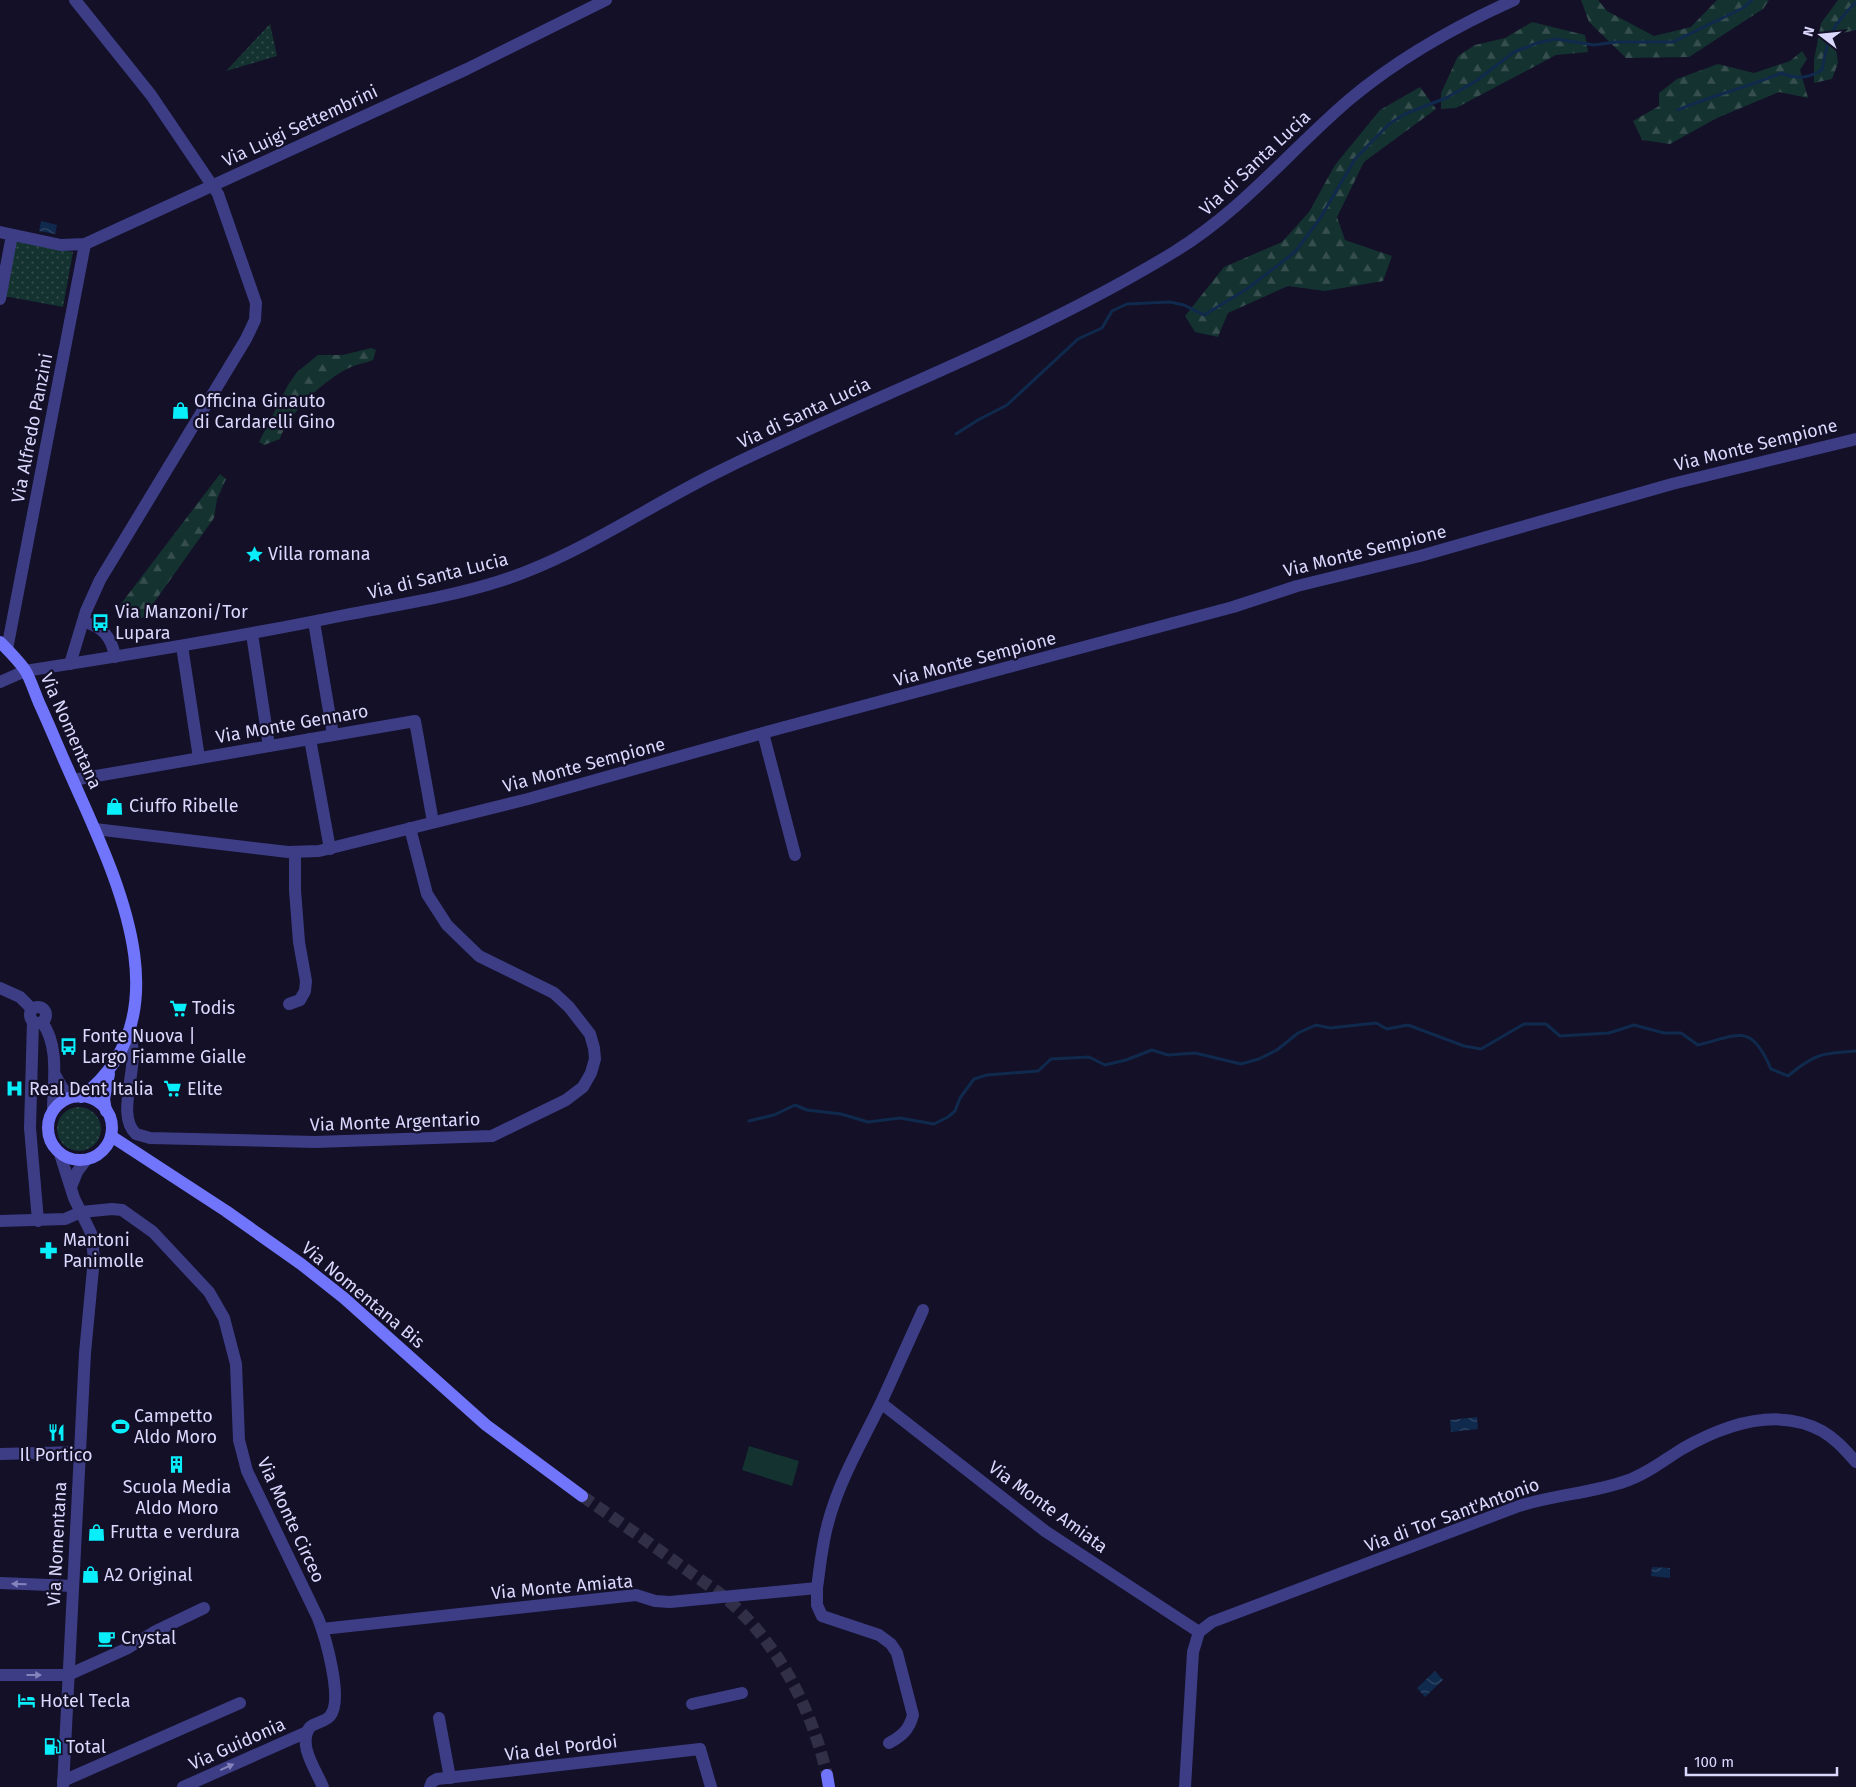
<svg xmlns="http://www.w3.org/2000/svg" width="1856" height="1787" font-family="'Fira Sans',sans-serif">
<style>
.grass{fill:url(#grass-dots)}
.forest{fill:url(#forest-firs)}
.green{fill:#14322f}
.water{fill:url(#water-waves)}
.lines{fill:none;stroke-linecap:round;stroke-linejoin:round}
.stream{stroke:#102a4d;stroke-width:3}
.secondary-tunnel{stroke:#312e48;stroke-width:12;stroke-dasharray:12 6;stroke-linecap:butt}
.minor{stroke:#3d3d86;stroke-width:12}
.tertiary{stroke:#3d3d86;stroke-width:12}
.secondary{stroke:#7175fc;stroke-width:12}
.oneway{fill:#8483bc}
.labels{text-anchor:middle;stroke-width:4.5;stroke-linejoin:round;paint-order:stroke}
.street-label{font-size:18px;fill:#dbd8fe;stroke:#131028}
.poi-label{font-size:18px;fill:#dbd8fe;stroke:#131028;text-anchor:start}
</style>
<defs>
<pattern id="grass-dots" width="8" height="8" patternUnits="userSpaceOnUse" patternTransform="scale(1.25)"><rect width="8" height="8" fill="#14322f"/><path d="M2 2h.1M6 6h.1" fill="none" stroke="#364f4e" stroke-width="1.8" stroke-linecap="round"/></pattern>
<pattern id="forest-firs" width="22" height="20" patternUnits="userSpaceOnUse" patternTransform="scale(1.25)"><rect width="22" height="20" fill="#14322f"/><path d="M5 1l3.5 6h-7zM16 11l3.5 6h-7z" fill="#364f4e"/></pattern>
<pattern id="water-waves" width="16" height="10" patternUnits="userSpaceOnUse" patternTransform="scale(1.25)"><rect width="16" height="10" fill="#102a4d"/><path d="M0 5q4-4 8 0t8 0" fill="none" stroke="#324868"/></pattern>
</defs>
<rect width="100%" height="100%" fill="#131028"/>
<!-- grass -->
<g class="grass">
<polygon points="270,24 277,56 226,71"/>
<polygon points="14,241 73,252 63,307 4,296"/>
<circle cx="79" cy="1129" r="22"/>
</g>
<!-- forest -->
<g class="forest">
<polygon points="1581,0 1598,0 1607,11 1654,36 1691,27 1717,0 1769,0 1763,9 1689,57 1626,58 1589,22"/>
<polygon points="1838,0 1856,0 1856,30 1834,35 1838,63 1832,79 1814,83 1814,60 1821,23"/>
<polygon points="1532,22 1585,35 1588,52 1556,55 1456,108 1441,109 1441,93 1458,56 1475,45 1505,38"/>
<polygon points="1802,51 1807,59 1800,70 1808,98 1779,92 1717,118 1670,144 1642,140 1633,121 1659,106 1659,93 1677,79 1718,64 1754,73 1790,61"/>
<polygon points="1420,87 1436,109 1364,162 1337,217 1345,240 1392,256 1383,281 1325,291 1288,286 1228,313 1218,337 1195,332 1185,316 1224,267 1282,242 1309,212 1335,165 1380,110"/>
<path d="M371,348L376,350L373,360C366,363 358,364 351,367C326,378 287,414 280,439L264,445L259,442L288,385L297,372L318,355H343Z"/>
<polygon points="220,474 226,479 217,499 214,518 143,618 127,619 117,616 117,609"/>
</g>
<!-- green -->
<polygon class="green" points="749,1446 799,1461 792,1486 742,1470"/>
<!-- water -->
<g class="water">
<polygon points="41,221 57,225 55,234 39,231"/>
<polygon points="1477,1417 1478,1429 1451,1432 1450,1420"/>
<polygon points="1652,1567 1670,1568 1670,1578 1651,1576"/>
<polygon points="1435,1671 1443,1680 1425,1697 1417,1688"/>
</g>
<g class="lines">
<!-- stream -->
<g class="stream">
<path d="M1678,110C1712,95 1747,88 1781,73C1797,79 1807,79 1822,70C1828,36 1831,27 1856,2"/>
<polyline points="956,434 978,420 1007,405 1078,339 1102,328 1112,311 1127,304 1170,302 1184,305 1204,315 1247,289 1295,252 1319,220 1355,159 1389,124 1405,114 1446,98 1476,81 1514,52 1537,43 1556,39 1594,45 1616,42 1673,42 1743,8 1752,0"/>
<path d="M749,1121L774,1115L795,1105L807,1110L841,1114L868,1122L900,1118L934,1124L948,1117L955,1111L960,1098L974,1079L987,1075L1038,1071L1051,1059L1089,1057L1105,1065L1126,1060L1152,1050L1168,1055L1195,1053L1241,1064L1259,1059L1277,1050L1298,1033L1316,1025L1330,1028L1376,1023L1387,1029L1408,1025L1464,1046L1481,1049L1524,1024H1546L1560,1036L1609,1033L1634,1025L1664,1033H1681L1698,1045C1739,1035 1751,1022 1771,1069L1788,1076C1814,1054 1822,1053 1856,1051"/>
</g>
<!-- secondary-tunnel -->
<path class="secondary-tunnel" d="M582,1496C617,1520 652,1545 687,1570C701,1581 717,1590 730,1602C780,1646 812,1711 827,1775"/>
<!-- minor -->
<g class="minor">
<polyline points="0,232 61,245 85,244 467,69 606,0"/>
<polyline points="0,299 12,235"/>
<path d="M83,622C102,626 112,637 115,657"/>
<polyline points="314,622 333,735"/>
<polyline points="252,634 269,746"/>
<polyline points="182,646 199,758"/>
<polyline points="7,649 85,244"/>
<polyline points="70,664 86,611 100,580 246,339 255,320 256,303 218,194 151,95 75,0"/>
<polyline points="0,682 25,671"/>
<polyline points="763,733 795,855"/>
<polyline points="310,739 330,849"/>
<polyline points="73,780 415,721 433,822"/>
<polyline points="95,829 288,852 319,851 528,799 770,731 1233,607 1297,586 1420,556 1672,484 1856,439"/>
<polyline points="0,988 20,997 32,1009"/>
<polyline points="289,1004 300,1000 305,991 306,981 299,942 295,890 295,853"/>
<circle cx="38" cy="1015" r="8"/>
<polyline points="33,1021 30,1128 38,1221"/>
<path d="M42,1022C60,1047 53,1082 53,1111"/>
<path d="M128,1033C144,1060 113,1113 136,1134L150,1138L315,1142L492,1136L566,1100L583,1087L591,1073L595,1059L594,1048L590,1034L569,1007L554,993L479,956L447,925L427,894L410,828"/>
<polyline points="55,1075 63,1089 76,1097"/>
<path d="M0,1221L65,1219L81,1212L112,1209L122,1210L153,1232L209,1292L224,1318L236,1364L239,1440L247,1471L318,1618C325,1636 344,1700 330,1716C325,1722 316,1722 310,1727C297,1744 316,1770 323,1787"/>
<polyline points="881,1403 923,1310"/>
<polyline points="0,1454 79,1452"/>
<polyline points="0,1583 73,1586"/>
<path d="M817,1588V1605L822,1616L879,1635L891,1644L897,1653L913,1715C909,1730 902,1736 889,1743"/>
<path d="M322,1629L636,1595L655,1601L670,1602L817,1588C820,1567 822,1544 828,1523C839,1481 862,1442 881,1403L1045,1531L1199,1632"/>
<polyline points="0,1675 68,1675 128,1648 154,1632 204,1608"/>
<polyline points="692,1704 742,1693"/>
<polyline points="439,1718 450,1778"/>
<polyline points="63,1781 240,1703"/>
<polyline points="183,1787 307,1732"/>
<polyline points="430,1787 432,1782 437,1779 700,1749 711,1787"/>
<path d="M1185,1787L1193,1652L1199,1632L1212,1622L1519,1506C1554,1495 1592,1493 1626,1481C1647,1474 1664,1460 1682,1449C1724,1425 1776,1406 1822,1431C1836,1439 1846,1451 1856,1462"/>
</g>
<!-- tertiary -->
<g class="tertiary">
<path d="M25,671C132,654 239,637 345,615C397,605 450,597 500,581C579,556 649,505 724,469C873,396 1032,339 1174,252C1244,209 1289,151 1350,99C1399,58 1456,26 1514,0"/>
<polyline points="60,1154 74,1198 91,1233 94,1258 85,1353 63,1787"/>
<polyline points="71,1187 77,1172 86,1160"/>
</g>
<!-- secondary -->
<g class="secondary">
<path d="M0,642C8,650 18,660 25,670C31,680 35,694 40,705C51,729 61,754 72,778C114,874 188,1016 81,1097"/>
<circle cx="80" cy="1128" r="32"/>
<polyline points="106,1111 104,1099 109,1074"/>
<polyline points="111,1136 226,1211 301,1264 344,1298 486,1425 582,1496"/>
<polyline points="827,1775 829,1787"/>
</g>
</g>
<!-- one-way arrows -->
<defs><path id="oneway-solid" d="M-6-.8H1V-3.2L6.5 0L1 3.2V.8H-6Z" transform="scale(1.25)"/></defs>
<g class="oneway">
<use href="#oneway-solid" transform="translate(19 1584) rotate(-178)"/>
<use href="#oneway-solid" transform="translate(34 1675)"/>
<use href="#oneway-solid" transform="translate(227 1767) rotate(-24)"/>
</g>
<!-- icons -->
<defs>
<symbol id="shop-bare" viewBox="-9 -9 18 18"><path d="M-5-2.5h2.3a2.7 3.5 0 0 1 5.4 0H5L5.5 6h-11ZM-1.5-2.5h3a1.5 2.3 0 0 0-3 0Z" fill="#08eefa" stroke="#131028" stroke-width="2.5" paint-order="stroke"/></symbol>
<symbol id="sight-bare" viewBox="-9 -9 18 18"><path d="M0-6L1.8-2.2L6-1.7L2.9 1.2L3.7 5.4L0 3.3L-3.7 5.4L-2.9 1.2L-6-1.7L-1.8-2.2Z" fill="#08eefa" stroke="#131028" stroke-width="2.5" paint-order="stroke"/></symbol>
<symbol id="bus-bare" viewBox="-9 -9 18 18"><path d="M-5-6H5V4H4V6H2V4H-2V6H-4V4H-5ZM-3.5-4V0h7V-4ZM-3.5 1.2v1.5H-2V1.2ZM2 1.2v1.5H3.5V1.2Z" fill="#08eefa" stroke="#131028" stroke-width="2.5" paint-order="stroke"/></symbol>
<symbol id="supermarket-bare" viewBox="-9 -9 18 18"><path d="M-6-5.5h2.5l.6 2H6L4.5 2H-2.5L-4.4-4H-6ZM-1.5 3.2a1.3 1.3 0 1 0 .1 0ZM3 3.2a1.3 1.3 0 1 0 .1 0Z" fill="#08eefa" stroke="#131028" stroke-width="2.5" paint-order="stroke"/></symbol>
<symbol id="hospital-bare" viewBox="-9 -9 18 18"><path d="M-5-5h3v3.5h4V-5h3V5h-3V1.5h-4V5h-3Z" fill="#08eefa" stroke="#131028" stroke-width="2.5" paint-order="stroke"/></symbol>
<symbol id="pharmacy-bare" viewBox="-9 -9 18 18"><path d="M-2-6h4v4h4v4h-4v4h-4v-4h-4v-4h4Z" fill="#08eefa" stroke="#131028" stroke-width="2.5" paint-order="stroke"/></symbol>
<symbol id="stadium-bare" viewBox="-9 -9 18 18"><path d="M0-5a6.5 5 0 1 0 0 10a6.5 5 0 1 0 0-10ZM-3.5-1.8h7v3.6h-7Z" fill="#08eefa" stroke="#131028" stroke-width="2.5" paint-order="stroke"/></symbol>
<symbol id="restaurant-bare" viewBox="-9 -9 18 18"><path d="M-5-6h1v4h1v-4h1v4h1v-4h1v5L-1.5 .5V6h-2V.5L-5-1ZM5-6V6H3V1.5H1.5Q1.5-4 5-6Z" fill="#08eefa" stroke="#131028" stroke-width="2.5" paint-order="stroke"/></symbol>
<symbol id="building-bare" viewBox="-9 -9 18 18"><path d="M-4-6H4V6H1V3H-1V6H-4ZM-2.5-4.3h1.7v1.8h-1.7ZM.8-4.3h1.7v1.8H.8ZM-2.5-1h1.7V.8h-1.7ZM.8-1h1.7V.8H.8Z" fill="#08eefa" stroke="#131028" stroke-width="2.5" paint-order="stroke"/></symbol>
<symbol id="cafe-bare" viewBox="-9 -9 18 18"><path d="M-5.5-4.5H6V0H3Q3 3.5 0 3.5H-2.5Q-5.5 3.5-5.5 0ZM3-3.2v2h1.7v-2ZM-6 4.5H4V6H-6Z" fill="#08eefa" stroke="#131028" stroke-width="2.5" paint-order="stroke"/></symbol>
<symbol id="hotel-bare" viewBox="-9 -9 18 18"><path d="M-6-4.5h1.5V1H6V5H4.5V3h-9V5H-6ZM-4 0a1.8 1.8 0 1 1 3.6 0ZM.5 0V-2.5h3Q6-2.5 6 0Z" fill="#08eefa" stroke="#131028" stroke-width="2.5" paint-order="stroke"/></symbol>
<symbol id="fuel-bare" viewBox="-9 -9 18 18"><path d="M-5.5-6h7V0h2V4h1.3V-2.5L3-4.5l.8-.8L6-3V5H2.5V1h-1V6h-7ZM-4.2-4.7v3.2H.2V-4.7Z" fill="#08eefa" stroke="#131028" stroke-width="2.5" paint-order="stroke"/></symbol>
</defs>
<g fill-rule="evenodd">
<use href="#shop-bare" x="168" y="398" width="25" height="25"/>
<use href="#sight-bare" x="242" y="542" width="25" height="25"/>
<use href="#bus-bare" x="88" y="610" width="25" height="25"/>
<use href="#shop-bare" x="102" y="794" width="25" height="25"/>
<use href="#supermarket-bare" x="166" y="996" width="25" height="25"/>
<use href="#bus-bare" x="56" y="1034" width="25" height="25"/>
<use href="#hospital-bare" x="2" y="1076" width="25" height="25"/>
<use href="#supermarket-bare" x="160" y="1076" width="25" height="25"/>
<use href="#pharmacy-bare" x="36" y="1238" width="25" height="25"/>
<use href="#stadium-bare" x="108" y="1414" width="25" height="25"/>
<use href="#restaurant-bare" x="44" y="1420" width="25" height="25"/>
<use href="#building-bare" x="164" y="1452" width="25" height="25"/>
<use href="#shop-bare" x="84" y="1520" width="25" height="25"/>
<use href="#shop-bare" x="78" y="1562" width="25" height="25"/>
<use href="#cafe-bare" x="94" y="1626" width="25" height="25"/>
<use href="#hotel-bare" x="14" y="1688" width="25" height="25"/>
<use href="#fuel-bare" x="40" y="1734" width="25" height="25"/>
</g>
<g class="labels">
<!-- street labels -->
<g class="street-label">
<text transform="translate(300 126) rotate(-25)" y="6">Via Luigi Settembrini</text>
<text transform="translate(1255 163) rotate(-43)" y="6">Via di Santa Lucia</text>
<text transform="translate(804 413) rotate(-25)" y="6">Via di Santa Lucia</text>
<text transform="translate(32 428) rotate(-79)" y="6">Via Alfredo Panzini</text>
<text transform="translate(1756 445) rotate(-14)" y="6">Via Monte Sempione</text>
<text transform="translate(1365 551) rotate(-14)" y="6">Via Monte Sempione</text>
<text transform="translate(438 576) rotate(-14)" y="6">Via di Santa Lucia</text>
<text transform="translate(975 659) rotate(-15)" y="6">Via Monte Sempione</text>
<text transform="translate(292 724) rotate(-10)" y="6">Via Monte Gennaro</text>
<text transform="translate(71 731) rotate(66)" y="6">Via Nomentana</text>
<text transform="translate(584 765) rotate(-15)" y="6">Via Monte Sempione</text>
<text transform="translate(395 1122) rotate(-2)" y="6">Via Monte Argentario</text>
<text transform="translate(363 1295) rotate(40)" y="6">Via Nomentana Bis</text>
<text transform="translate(1048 1507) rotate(36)" y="6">Via Monte Amiata</text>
<text transform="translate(1452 1515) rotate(-20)" y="6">Via di Tor Sant'Antonio</text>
<text transform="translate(291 1520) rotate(65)" y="6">Via Monte Circeo</text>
<text transform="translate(57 1544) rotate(-87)" y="6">Via Nomentana</text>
<text transform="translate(562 1587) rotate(-5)" y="6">Via Monte Amiata</text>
<text transform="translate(237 1744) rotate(-24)" y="6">Via Guidonia</text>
<text transform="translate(561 1748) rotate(-7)" y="6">Via del Pordoi</text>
</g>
<!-- poi labels -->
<g class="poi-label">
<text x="194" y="407">Officina Ginauto<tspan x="194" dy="21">di Cardarelli Gino</tspan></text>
<text x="268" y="560">Villa romana</text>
<text x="115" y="618">Via Manzoni/Tor<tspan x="115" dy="21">Lupara</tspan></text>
<text x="129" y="812">Ciuffo Ribelle</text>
<text x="192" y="1014">Todis</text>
<text x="82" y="1042">Fonte Nuova |<tspan x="82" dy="21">Largo Fiamme Gialle</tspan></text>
<text x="29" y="1095">Real Dent Italia</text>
<text x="187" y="1095">Elite</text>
<text x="63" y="1246">Mantoni<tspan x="63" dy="21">Panimolle</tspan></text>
<text x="134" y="1422">Campetto<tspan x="134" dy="21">Aldo Moro</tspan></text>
<text x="56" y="1461" text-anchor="middle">Il Portico</text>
<text x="177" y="1493" text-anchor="middle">Scuola Media<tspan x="177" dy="21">Aldo Moro</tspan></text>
<text x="110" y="1538">Frutta e verdura</text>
<text x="104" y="1581">A2 Original</text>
<text x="121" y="1644">Crystal</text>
<text x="40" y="1707">Hotel Tecla</text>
<text x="66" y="1753">Total</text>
</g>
</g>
<!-- north arrow -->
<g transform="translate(1821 35) rotate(286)" stroke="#131028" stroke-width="4" paint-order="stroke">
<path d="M0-4L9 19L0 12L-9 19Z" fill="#dbd8fe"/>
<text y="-8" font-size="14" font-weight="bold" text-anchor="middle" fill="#dbd8fe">N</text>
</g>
<!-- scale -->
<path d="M1686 1767v8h151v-8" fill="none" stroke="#dbd8fe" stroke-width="2.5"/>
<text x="1694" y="1767" font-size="15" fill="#dbd8fe" stroke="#131028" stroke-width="4" paint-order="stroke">100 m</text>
</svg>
